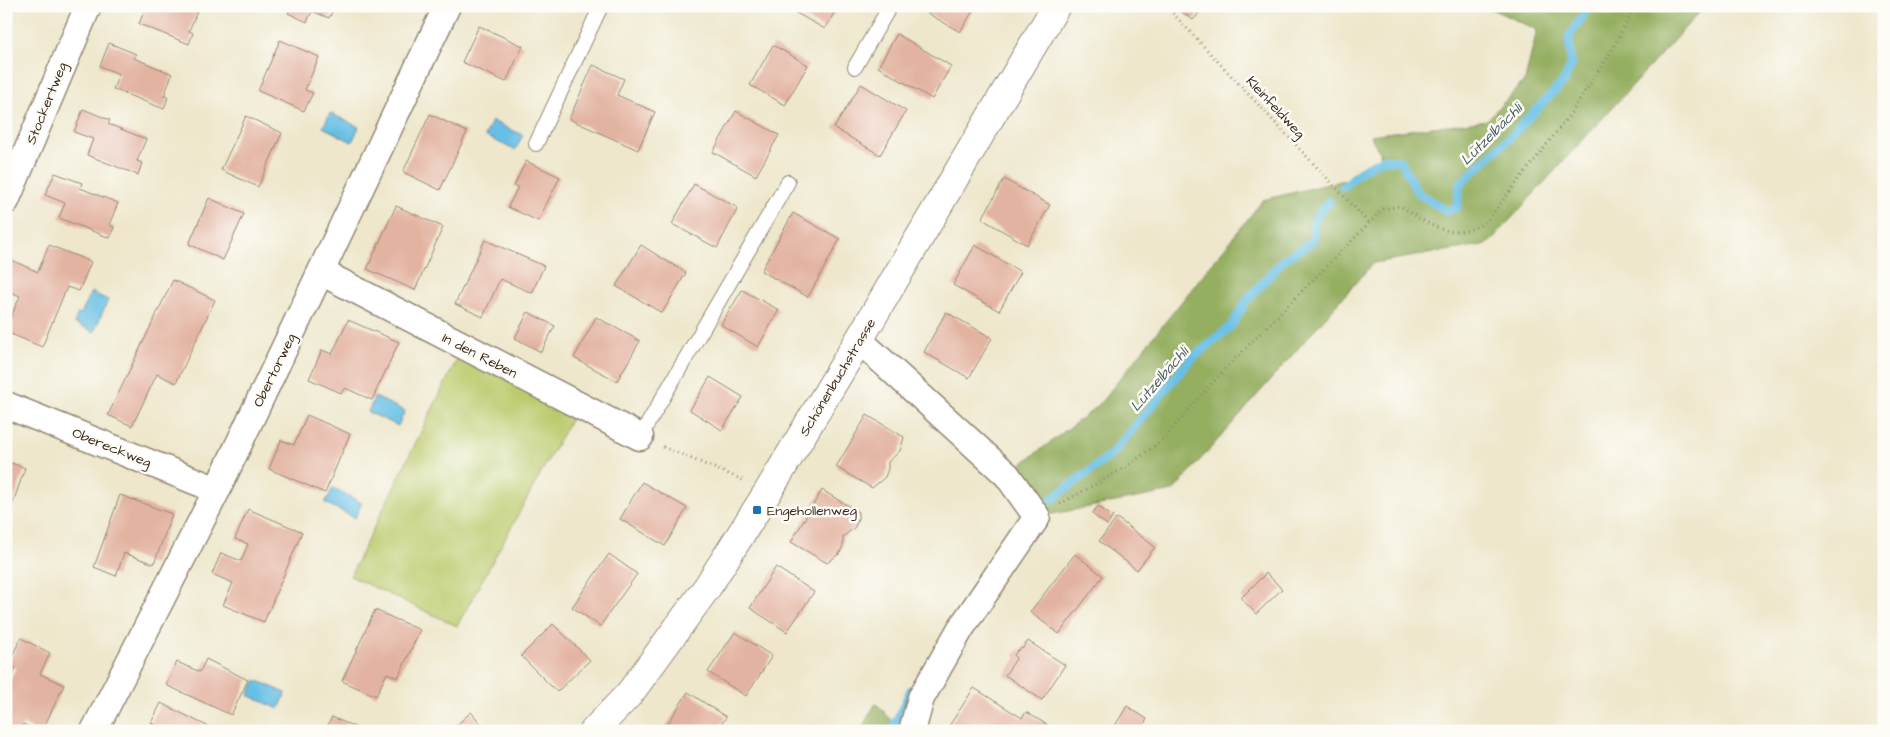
<svg xmlns="http://www.w3.org/2000/svg" width="1890" height="737" font-family="'Architects Daughter',sans-serif">
<style>
.green{fill:#bbcb6d;stroke:#7b7a46}
.forest{fill:#94af60;stroke:#686c3f}
.water{fill:#68bfe5;stroke:#527482}
.lines{fill:none;stroke-linecap:round;stroke-linejoin:round}
.stream{stroke:#68bfe5;stroke-width:9}
.building{fill:#e3b3a1}
.lane-casing{stroke:#948875;stroke-width:16}
.street-casing{stroke:#948875;stroke-width:29}
.secondary-casing{stroke:#948875;stroke-width:30}
.path{stroke:#948875;stroke-width:3;stroke-dasharray:1 4;stroke-linecap:butt}
.lane{stroke:#fff;stroke-width:14}
.street{stroke:#fff;stroke-width:26}
.secondary{stroke:#fff;stroke-width:28}
.poi-dot{fill:#1f6fb2;stroke:#fdfcf7;stroke-width:2}
.labels{text-anchor:middle;stroke-width:5;stroke-linejoin:round;paint-order:stroke}
.street-label{font-size:14px;fill:#3b2a1e;stroke:#fdfcf7}
.poi-label{font-size:14px;fill:#3b2a1e;stroke:#fdfcf7;text-anchor:start}
.water-label{font-size:15px;font-style:italic;fill:#4b5e64;stroke:#fdfcf7}
</style>
<rect width="100%" height="100%" fill="#fdfcf7"/>
<filter id="ink" filterUnits="userSpaceOnUse"><feTurbulence type="fractalNoise" baseFrequency=".02" numOctaves="2"/><feDisplacementMap in="SourceGraphic" scale="10" xChannelSelector="R" yChannelSelector="G"/><feConvolveMatrix kernelMatrix="1 2 1 2 8 2 1 2 1" color-interpolation-filters="sRGB"/></filter>
<filter id="wash" filterUnits="userSpaceOnUse"><feTurbulence type="fractalNoise" baseFrequency=".0096" numOctaves="4" result="noise"/><feDisplacementMap in="SourceGraphic" scale="20" xChannelSelector="R" yChannelSelector="G"/><feGaussianBlur stdDeviation="1.12" result="paint"/><feColorMatrix in="noise" values="0 0 0 0 0 0 0 0 0 0 0 0 0 0 0 0 0 1.4 0 .05"/><feComposite in="paint" operator="in"/></filter>
<g filter="url(#wash)">
<rect width="100%" height="100%" fill="#eee7cc"/>
<!-- green -->
<polygon class="green" points="458,357 575,411 457,626 350,576"/>
<!-- forest -->
<g class="forest">
<polygon points="1485,6 1705,6 1488,244 1373,263 1173,491 1037,517 1007,475 1098,406 1263,200 1353,178 1383,159 1370,135 1487,120 1525,80 1537,30"/>
<polygon points="876,703 901,731 860,731"/>
</g>
<!-- water -->
<g class="water">
<polygon points="330,113 359,127 352,142 323,127"/>
<polygon points="492,121 523,135 515,150 485,136"/>
<polygon points="91,292 108,300 94,332 74,323 78,313 81,314"/>
<polygon points="375,397 405,411 398,426 368,412"/>
<polygon points="333,488 362,503 355,518 325,503"/>
<polygon points="256,680 286,693 279,709 248,695"/>
</g>
<g class="lines">
<!-- stream -->
<g class="stream">
<polyline points="1343,187 1362,170 1383,159 1401,161 1417,192 1446,211 1457,207 1460,184 1508,139 1564,81 1571,65 1569,37 1584,14 1586,6"/>
<path d="M1052,499L1111,455L1188,362L1231,326L1247,300L1283,260L1310,243L1314,237C1311,218 1318,215 1329,201"/>
<polyline points="892,731 911,690"/>
</g>
</g>
<g id="blocks">
<!-- building -->
<g class="building">
<polygon points="138,6 191,6 198,9 189,31 193,33 189,44 139,24 145,9"/>
<polygon points="291,6 335,6 329,18 312,11 307,22 288,13"/>
<polygon points="793,6 838,6 825,29 791,10"/>
<polygon points="915,6 976,6 960,32"/>
<polygon points="1178,6 1190,6 1199,13 1193,20 1177,8"/>
<polygon points="479,26 523,46 506,82 462,62"/>
<polygon points="897,34 951,66 932,99 878,67"/>
<polygon points="280,40 319,57 305,90 313,93 304,111 258,91"/>
<polygon points="109,43 136,54 134,58 172,74 164,96 168,97 164,109 113,89 119,74 100,66"/>
<polygon points="773,45 808,65 785,105 750,85"/>
<polygon points="593,65 624,79 617,95 655,112 638,150 569,119"/>
<polygon points="861,84 906,111 880,155 834,128"/>
<polygon points="83,109 110,120 108,124 146,139 137,161 142,163 138,175 87,155 93,139 74,132"/>
<polygon points="736,111 779,135 756,176 713,152"/>
<polygon points="430,114 467,132 440,190 403,172"/>
<polygon points="246,116 282,133 258,187 221,170"/>
<polygon points="526,161 560,177 538,221 508,207 518,187 514,186"/>
<polygon points="55,173 82,183 80,188 118,203 109,225 114,227 110,238 59,218 65,203 45,195"/>
<polygon points="1004,179 1050,205 1027,245 982,219"/>
<polygon points="694,184 738,208 717,248 672,224"/>
<polygon points="209,198 244,214 223,260 189,244"/>
<polygon points="396,206 443,227 415,290 367,269"/>
<polygon points="793,213 840,239 808,297 761,271"/>
<polygon points="485,240 544,266 532,293 500,279 483,317 455,304"/>
<polygon points="49,245 91,262 79,291 67,287 42,347 6,332 6,328 20,296 6,290 6,271 11,260 38,272"/>
<polygon points="641,245 686,273 662,313 616,286"/>
<polygon points="975,245 1021,272 999,311 953,285"/>
<polygon points="173,280 215,300 176,383 157,374 132,426 108,415"/>
<polygon points="742,290 779,310 758,347 721,325"/>
<polygon points="528,312 555,326 541,352 515,338"/>
<polygon points="946,312 992,338 969,378 924,352"/>
<polygon points="596,317 640,341 617,381 574,358"/>
<polygon points="348,320 399,342 372,400 345,388 341,393 309,379 322,350 332,354"/>
<polygon points="710,377 743,397 722,430 690,410"/>
<polygon points="307,415 350,434 325,493 269,469 281,440 294,445"/>
<polygon points="867,415 904,437 900,451 888,462 888,469 885,477 872,488 836,467"/>
<polygon points="6,461 25,468 7,520 6,520"/>
<polygon points="642,482 687,508 665,546 620,519"/>
<polygon points="822,490 858,512 858,519 855,527 843,537 843,545 840,553 827,563 791,542"/>
<polygon points="120,495 172,514 154,564 124,553 116,576 94,567"/>
<polygon points="1098,506 1113,517 1107,525 1092,514"/>
<polygon points="248,509 302,532 264,622 223,605 233,583 212,574 221,553 241,561 248,544 235,539"/>
<polygon points="1117,518 1155,547 1137,570 1099,541"/>
<polygon points="609,554 637,574 600,626 572,607"/>
<polygon points="1075,554 1103,576 1059,634 1030,612"/>
<polygon points="776,567 814,592 787,632 750,608"/>
<polygon points="1266,573 1282,589 1256,614 1241,598"/>
<polygon points="375,610 420,630 398,678 387,673 376,696 342,681"/>
<polygon points="553,624 590,660 557,692 521,656"/>
<polygon points="735,632 772,656 746,696 708,672"/>
<polygon points="21,638 50,653 40,674 64,685 42,731 36,731 23,724 19,731 6,731 6,689 16,668 8,664"/>
<polygon points="1028,641 1065,665 1042,700 1005,675 1016,659 1014,655 1018,650 1023,648"/>
<polygon points="206,659 248,680 231,715 166,685 177,662 200,672"/>
<polygon points="974,688 1022,718 1026,712 1054,729 1053,731 950,731 947,729"/>
<polygon points="688,692 726,717 717,731 663,731"/>
<polygon points="161,703 217,731 163,731 164,729 151,723"/>
<polygon points="1127,706 1147,719 1140,731 1112,731"/>
<polygon points="471,712 487,731 450,731"/>
<polygon points="332,717 357,728 356,731 325,731"/>
</g>
</g>
</g>
<g filter="url(#ink)">
<use href="#blocks" fill-opacity="0" stroke="#948875" stroke-width="1"/>
<g class="lines">
<defs>
<g id="lane">
<polyline points="855,67 890,6"/>
<polyline points="536,144 601,6"/>
<polyline points="640,437 788,182"/>
</g>
<g id="street">
<polyline points="6,201 88,6"/>
<polyline points="321,272 640,437"/>
<polyline points="859,340 1007,475 1037,517 961,628 921,698 912,731"/>
<polyline points="6,405 217,490"/>
<polyline points="94,731 217,490 447,6"/>
</g>
<polyline id="secondary" points="594,731 630,693 708,586 769,490 859,340 1056,6"/>
</defs>
<!-- lane casing -->
<use href="#lane" class="lane-casing"/>
<!-- street casing -->
<use href="#street" class="street-casing"/>
<!-- secondary casing -->
<use href="#secondary" class="secondary-casing"/>
<!-- path -->
<g class="path">
<polyline points="1166,6 1369,223"/>
<polyline points="663,447 743,480"/>
<path d="M1060,504L1126,467L1165,438L1195,402L1225,369L1383,209L1400,206C1431,225 1450,243 1486,222L1569,116L1612,50L1635,6"/>
</g>
<!-- lane -->
<use href="#lane" class="lane"/>
<!-- street -->
<use href="#street" class="street"/>
<!-- secondary -->
<use href="#secondary" class="secondary"/>
</g>
</g>
<!-- markers -->
<rect class="poi-dot" x="752" y="505" width="10" height="10" rx="2.5"/>
<g class="labels">
<!-- street labels -->
<g class="street-label">
<text transform="translate(46 103) rotate(-68)" y="5">Stockertweg</text>
<text transform="translate(1276 107) rotate(47)" y="5">Kleinfeldweg</text>
<text transform="translate(480 355) rotate(27)" y="5">In den Reben</text>
<text transform="translate(274 370) rotate(-64)" y="5">Obertorweg</text>
<text transform="translate(837 377) rotate(-59)" y="5">Schönenbuchstrasse</text>
<text transform="translate(112 447) rotate(22)" y="5">Obereckweg</text>
</g>
<!-- poi labels -->
<g class="poi-label">
<text x="767" y="515">Engehollenweg</text>
</g>
<!-- water labels -->
<g class="water-label">
<text transform="translate(1491 134) rotate(-45)" y="5">Lützelbächli</text>
<text transform="translate(1159 379) rotate(-49)" y="5">Lützelbächli</text>
</g>
</g>
<!-- margin -->
<rect width="1890" height="737" fill="none" stroke="#fdfcf7" stroke-width="25"/>
</svg>
